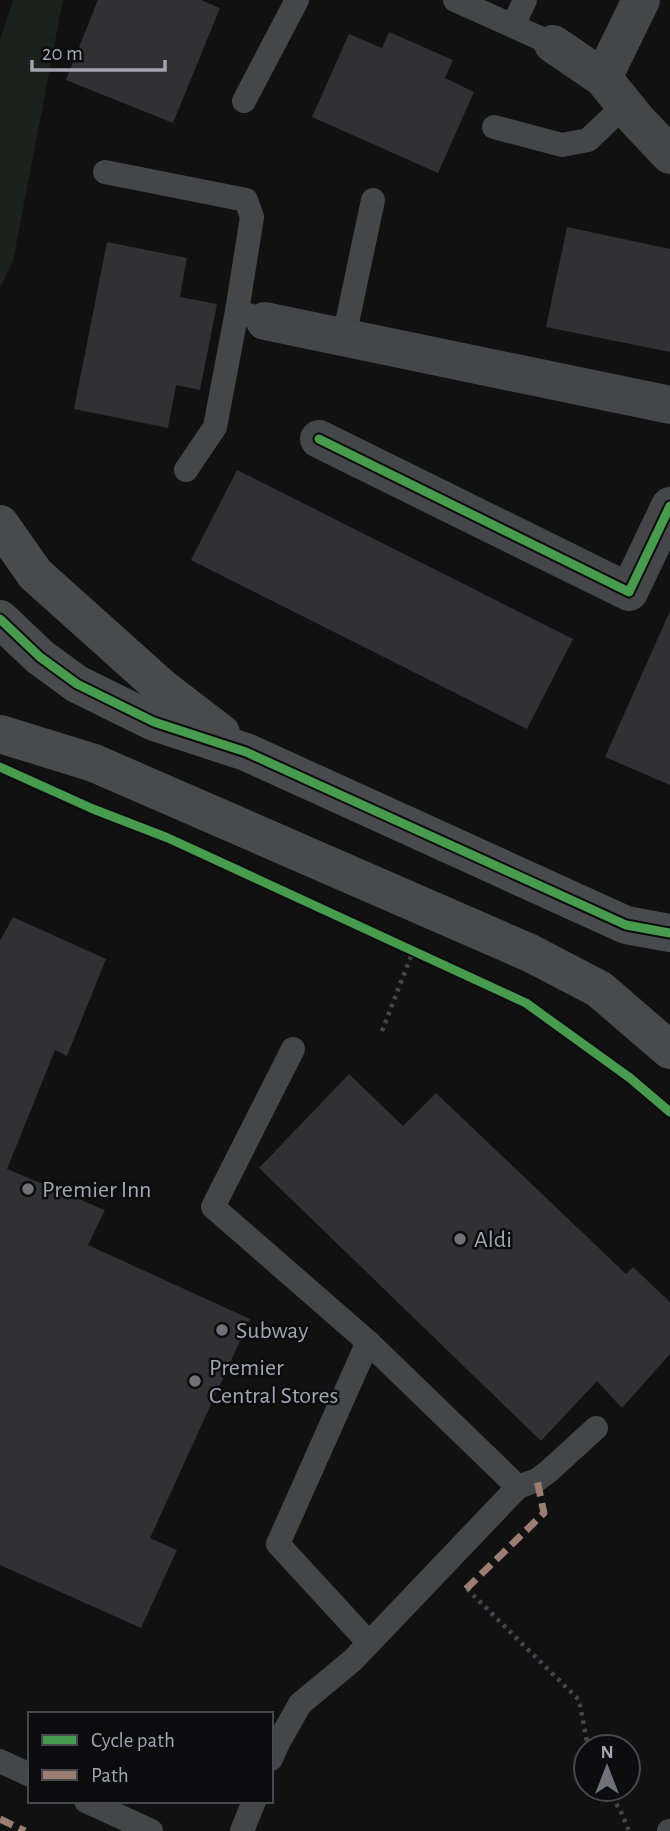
<svg xmlns="http://www.w3.org/2000/svg" width="670" height="1831" font-family="'Alegreya Sans',sans-serif">
<style>
.green{fill:#1b211d}
.building{fill:#313133}
.lines{fill:none;stroke-linecap:round;stroke-linejoin:round}
.path{stroke:#47474b;stroke-width:4.5;stroke-dasharray:3.5 5;stroke-linecap:butt}
.lane{stroke:#45464a;stroke-width:24}
.street{stroke:#45464a;stroke-width:38}
.secondary{stroke:#494a4e;stroke-width:38}
.quiet{stroke:#9b7d72;stroke-width:7;stroke-dasharray:14 7;stroke-linecap:butt}
.cycleway-casing{stroke:#0c0b0d;stroke-width:13}
.cycleway{stroke:#469c4c;stroke-width:9}
.poi-dot{fill:#707179;stroke:#0c0b0d;stroke-width:2.5}
.labels{text-anchor:middle;stroke-width:5;stroke-linejoin:round;paint-order:stroke}
.poi-label{font-size:24px;fill:#a3a4b1;stroke:#0c0b0d;text-anchor:start}
</style>
<rect width="100%" height="100%" fill="#111"/>
<!-- green -->
<polygon class="green" points="13,0 63,0 13,261 0,288 0,39"/>
<!-- building -->
<g class="building">
<polygon points="98,0 201,0 220,8 173,123 66,80"/>
<polygon points="389,32 453,60 445,78 474,92 438,173 312,117 349,34 382,48"/>
<polygon points="567,227 670,249 670,352 546,327"/>
<polygon points="107,242 187,258 180,297 217,304 200,390 176,385 168,428 74,409"/>
<polygon points="237,470 573,639 527,729 191,560"/>
<polygon points="670,611 670,785 605,757"/>
<polygon points="13,917 106,959 67,1056 55,1050 7,1169 105,1210 88,1245 250,1319 150,1538 177,1550 141,1628 0,1565 0,941"/>
<polygon points="349,1074 403,1126 436,1093 626,1274 633,1267 670,1302 670,1354 622,1408 597,1381 541,1441 259,1168"/>
</g>
<g class="lines">
<!-- path -->
<g class="path">
<polyline points="382,1031 413,951"/>
<polyline points="467,1589 579,1700 588,1747"/>
<polyline points="608,1789 622,1814 629,1831"/>
</g>
<!-- lane -->
<g class="lane">
<polyline points="455,0 553,44"/>
<polyline points="513,26 525,0"/>
<polyline points="244,101 297,0"/>
<polyline points="494,127 562,145 588,140 625,105"/>
<polyline points="105,172 246,200 252,217 237,311 265,321"/>
<polyline points="344,337 373,200"/>
<polyline points="186,470 215,427 237,311"/>
<polyline points="368,1342 278,1544 369,1643"/>
<polyline points="518,1487 537,1480 549,1471 596,1428"/>
<polyline points="271,1759 278,1743 300,1704 353,1660 518,1487 368,1342 213,1207 293,1049"/>
<polyline points="0,1761 30,1775"/>
<polyline points="86,1801 151,1831"/>
<polyline points="242,1831 254,1801"/>
<polyline points="669,1831 670,1831"/>
</g>
<!-- street -->
<g class="street">
<polyline points="553,44 603,78 636,119 670,155"/>
<polyline points="603,78 641,0"/>
<polyline points="265,321 670,405"/>
<polyline points="319,439 629,592 670,506"/>
</g>
<!-- secondary -->
<g class="secondary">
<polyline points="0,524 35,574 161,687 221,733"/>
<polyline points="0,619 40,657 77,684 154,722 246,752 626,925 670,933"/>
<polyline points="0,734 94,763 530,953 599,989 670,1050"/>
</g>
<!-- quiet -->
<g class="quiet">
<polyline points="466,1589 544,1513 537,1480"/>
<polyline points="0,1819 25,1831"/>
</g>
<defs>
<g id="cycleway">
<polyline points="319,439 629,592 670,506"/>
<polyline points="0,619 40,657 77,684 154,722 246,752 626,925 670,933"/>
<polyline points="0,767 93,809 168,838 526,1003 630,1078 670,1112"/>
</g>
</defs>
<!-- cycleway casing -->
<use href="#cycleway" class="cycleway-casing"/>
<!-- cycleway -->
<use href="#cycleway" class="cycleway"/>
</g>
<!-- markers -->
<g class="poi-dot">
<circle cx="28" cy="1189" r="7"/>
<circle cx="460" cy="1239" r="7"/>
<circle cx="222" cy="1330" r="7"/>
<circle cx="195" cy="1381" r="7"/>
</g>
<g class="labels">
<!-- poi labels -->
<g class="poi-label">
<text x="42" y="1197">Premier Inn</text>
<text x="474" y="1247">Aldi</text>
<text x="236" y="1338">Subway</text>
<text x="209" y="1375">Premier<tspan x="209" dy="28">Central Stores</tspan></text>
</g>
</g>
<!-- legend -->
<rect x="28" y="1712" width="245" height="91" fill="#0c0b0d" stroke="#48484f" stroke-width="2"/>
<rect x="42" y="1735" width="35" height="10" fill="#469c4c" stroke="#48484f" stroke-width="2"/>
<text x="91" y="1747" font-size="21" fill="#a3a4b1">Cycle path</text>
<rect x="42" y="1770" width="35" height="10" fill="#9b7d72" stroke="#48484f" stroke-width="2"/>
<text x="91" y="1782" font-size="21" fill="#a3a4b1">Path</text>
<!-- north arrow -->
<g transform="translate(607 1768)"><circle r="33" fill="#0c0b0d" stroke="#48484f" stroke-width="2"/>
<path d="M0-5L12 26L0 18L-12 26Z" fill="#707179"/>
<text y="-10" font-size="19" font-weight="bold" text-anchor="middle" fill="#a3a4b1">N</text>
</g>
<!-- scale -->
<path d="M32 60v10h133v-10" fill="none" stroke="#a3a4b1" stroke-width="3.5"/>
<text x="42" y="60" font-size="21" fill="#a3a4b1" stroke="#0c0b0d" stroke-width="5" paint-order="stroke">20 m</text>
</svg>
